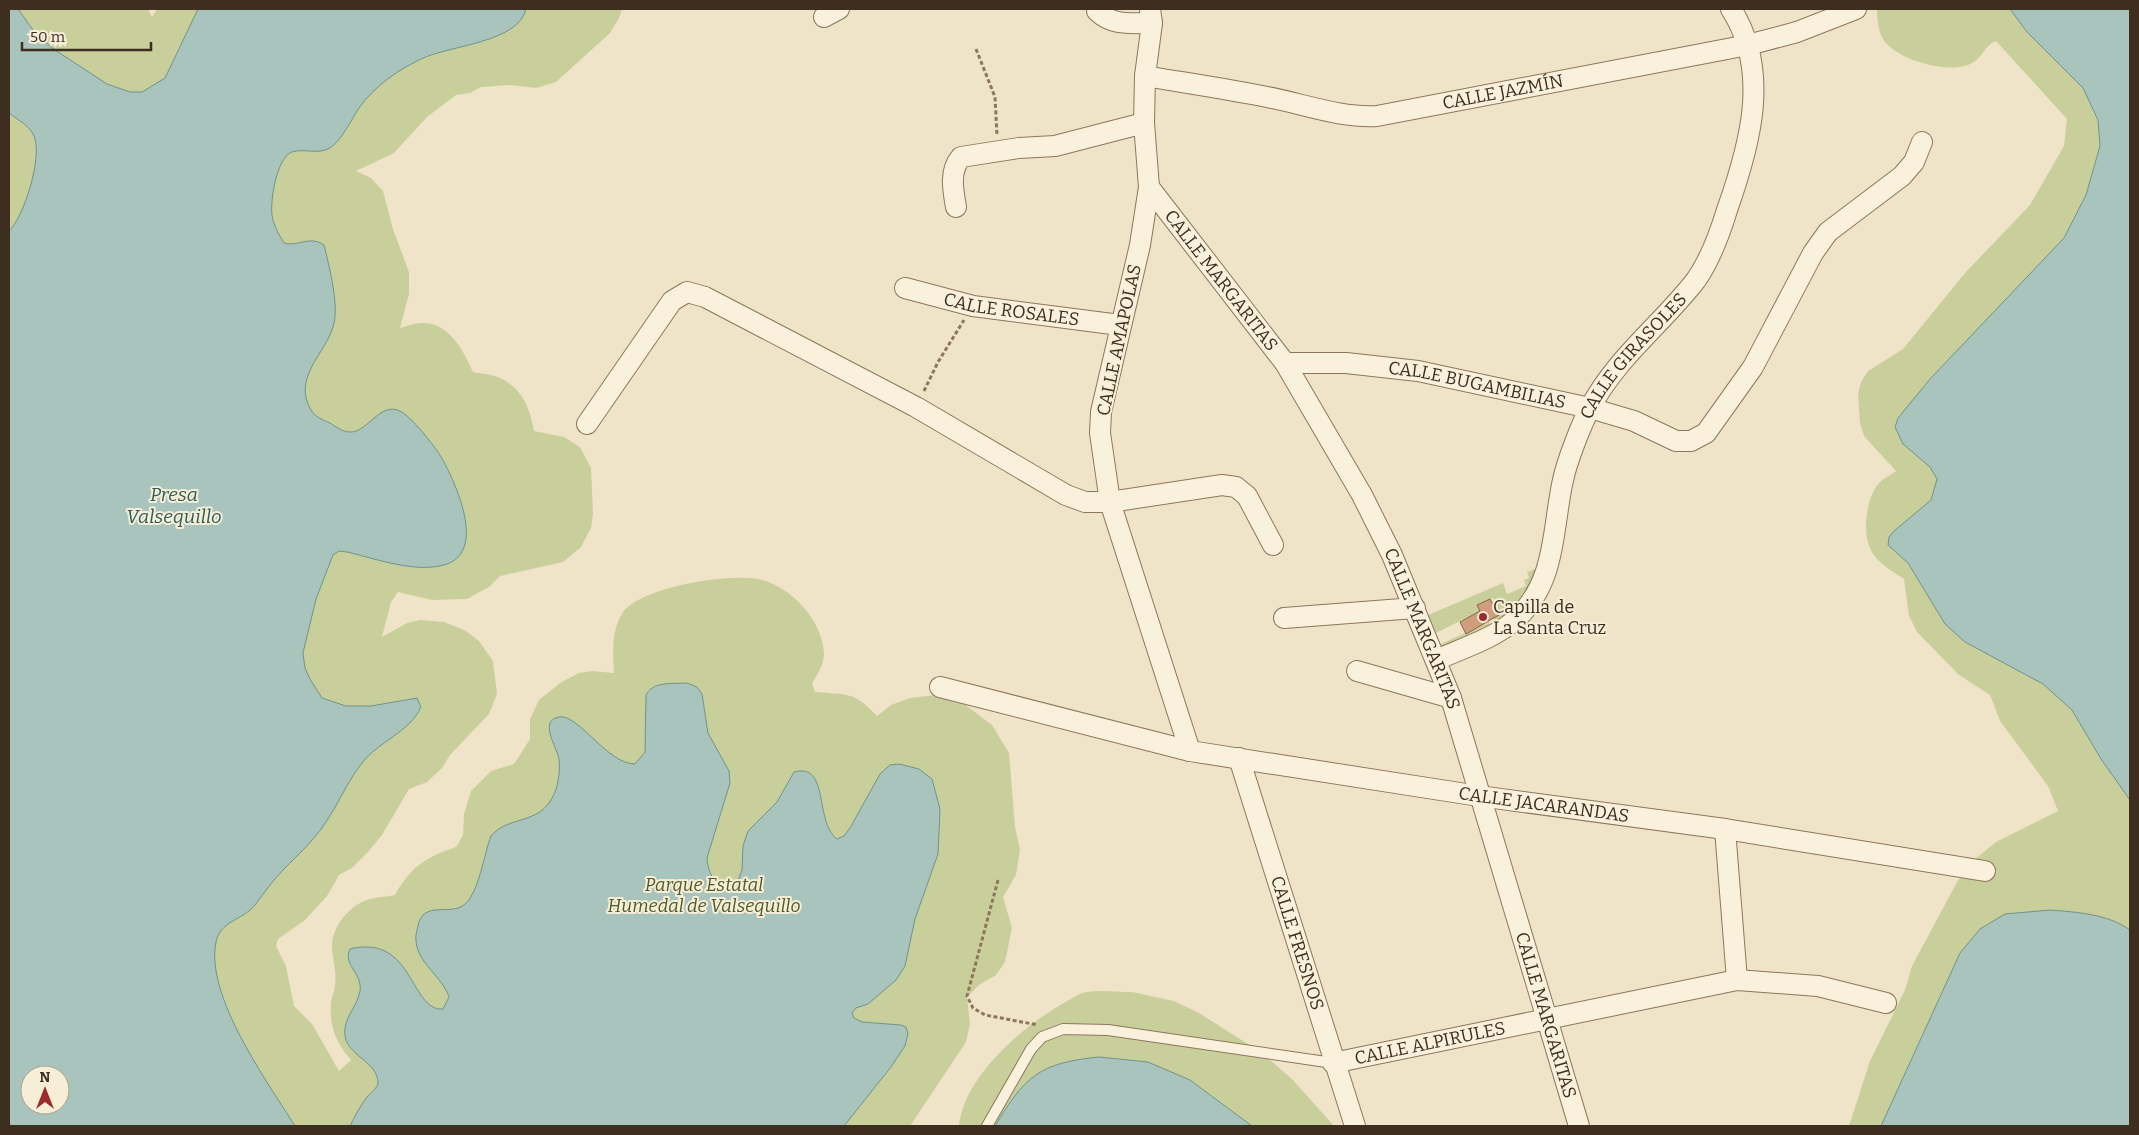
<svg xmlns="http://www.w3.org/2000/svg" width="2139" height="1135" font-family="Bitter,serif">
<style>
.green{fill:#c9cf9b;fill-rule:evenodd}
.water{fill:#a9c4bc;stroke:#6f938a;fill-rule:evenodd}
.building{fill:#cf9f7d;stroke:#8d5f41}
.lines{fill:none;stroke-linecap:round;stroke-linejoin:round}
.service-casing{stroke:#8d765c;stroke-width:12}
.minor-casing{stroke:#8d765c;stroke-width:22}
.path{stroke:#8d765c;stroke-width:3;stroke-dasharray:4 2.5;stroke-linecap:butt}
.service{stroke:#faf1dc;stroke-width:10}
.minor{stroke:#faf1dc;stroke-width:20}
.poi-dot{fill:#9e2a2b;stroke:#f7eed8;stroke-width:2}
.labels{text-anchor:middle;stroke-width:4;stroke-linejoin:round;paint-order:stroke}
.street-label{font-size:18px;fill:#3d2e20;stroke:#f7eed8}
.poi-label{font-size:18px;fill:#3d2e20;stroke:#f7eed8;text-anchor:start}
.park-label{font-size:18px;font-style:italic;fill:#4d5a26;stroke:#f7eed8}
.water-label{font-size:19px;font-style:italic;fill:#2f5d5a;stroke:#f7eed8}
</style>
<rect width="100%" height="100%" fill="#f0e4c8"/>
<!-- green -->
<g class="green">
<path d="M9,9H148L152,17L157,9H622L619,18L610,33L556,82L536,88L511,85L481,87L470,93L456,95L427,117L394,153L356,171L371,178L383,191L393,229L409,272V294L400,328C407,326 415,323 423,323C450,323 464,352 473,372C481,374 493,374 500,378C523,389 530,409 534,431L564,437L580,447L591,468L593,514L591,528L581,547L563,562L500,576L489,587L467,599L432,600L398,592L391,602L382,637L407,623L420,620L444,622L466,631L479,641L493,661L497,694L489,714L450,755L442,768L427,782L409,789L382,835L368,852L352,868L339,875L327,896L305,920L278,939L276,946L286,966L294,1006L312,1024L339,1071L351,1060C336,1042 329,1027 331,1003C331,997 335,991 335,985C337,971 332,959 332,946C332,927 348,908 364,901C373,897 386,897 395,895C410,868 425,857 456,847L463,835L464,814L471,791L491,771L514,764L530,739V719L539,700L560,683L579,673L592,671L614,673C613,654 611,631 622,614C638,587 733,572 762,580C793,588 824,623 824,655C823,666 818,674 812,683L815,692C847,695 854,691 877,716L891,705L910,698L945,694L959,700L992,725L1009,753L1015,827L1020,849L1016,875L1003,897L1012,928L1005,962L996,975L979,985L967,997L970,1024L966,1042L910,1126H9ZM30,1075H60V1105H30Z"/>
<path d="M1877,9H2130V1126H1849L1870,1061L1905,990L1912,966L1957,882L1974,860L1996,842L2058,811L2048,786L2000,721L1990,695L1959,675L1917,632L1909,616L1904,579C1892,571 1879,564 1872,552C1861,535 1866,496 1880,482C1884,478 1891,475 1896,471L1864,436L1860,423L1858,395L1861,382L1868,371L1903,349L1965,273L2030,205L2064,146L2067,119L1996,41C1985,45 1983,56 1974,62C1953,76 1900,61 1885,42C1878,32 1877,20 1877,9Z"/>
<polygon points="1535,569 1534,594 1493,634 1446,655 1441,644 1489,622 1491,626 1495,623 1493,618 1493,605 1496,603 1493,598 1478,605 1480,611 1436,633 1428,615 1503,583 1507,594 1526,586 1524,580 1529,578 1527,572"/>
<path d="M1132,992L1174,1001L1199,1013L1262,1053L1293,1080L1334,1126H959C964,1077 1021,1028 1062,1004C1068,1001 1076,995 1082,993C1097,989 1117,992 1132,992Z"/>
</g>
<!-- water -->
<g class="water">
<path d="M9,9H18L33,30L52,48L107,84L130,92H142L165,78L198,9H526C518,43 450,45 421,59C396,71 375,86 359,108C351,120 342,140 330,148C317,155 304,148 292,152C277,157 270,200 272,215C273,224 279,235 284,243C299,247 309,235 324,245C329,266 340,307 333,327C325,354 292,378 311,410C315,417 323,420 330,423C336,427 343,432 350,432C369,433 382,395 406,415C417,424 438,450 444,462C457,487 487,553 444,565C414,573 377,559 347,552L339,551L333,555L316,599L303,653L305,668L310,679L322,698L346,706H371L417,698L421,707C410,732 379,741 362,763C347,782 338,805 324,825C313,841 298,855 284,869C273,880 264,893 255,905C243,920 220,921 216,942C205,996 267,1081 295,1126H9V231C24,217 43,156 34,136C29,125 19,121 9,113ZM30,1075H60V1105H30Z"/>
<polygon points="2010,9 2130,9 2130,800 2101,759 2072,710 2043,684 1965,642 1945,624 1908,563 1888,545 1889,537 1894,531 1931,500 1937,479 1930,467 1903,444 1895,427 1898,418 1930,379 2064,238 2086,195 2100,146 2098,120 2083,88 2027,32"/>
<path d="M687,683L697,687L702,694L708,733L729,771L730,783L707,858C708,876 718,892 737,883L742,870L743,846L748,831L777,802L794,772C830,762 814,822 837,839L844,836L850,828L880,774L890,765L899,764L919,769L932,779L940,809L938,854L915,919L905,966L896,980L868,1004L856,1008L852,1013L854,1018L862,1022L901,1025L906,1027L908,1034L905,1046L891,1067L844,1126H350C355,1116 360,1106 367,1097C371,1092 378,1088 378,1082C377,1063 352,1057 346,1040C340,1021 357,1008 360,991C363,974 342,964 350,949C356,947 362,947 369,947C413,949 414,1012 443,1009L449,997C442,976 418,964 416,941C415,936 417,931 418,926C423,899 451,917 465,904C479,892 484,854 491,836C510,813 545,828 557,786C559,777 560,769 559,759C557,747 538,721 559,717C578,713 607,764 635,764L645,752L646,695C653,681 672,684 687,683Z"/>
<path d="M2050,910C2076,912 2108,914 2130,930V1126H1881L1960,953L1980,929L2005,914Z"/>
<path d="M1099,1057L1148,1062L1190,1080L1252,1126H995C1025,1076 1039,1063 1099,1057Z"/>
</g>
<!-- building -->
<polygon class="building" points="1490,599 1499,615 1466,634 1460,622 1480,611 1477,605"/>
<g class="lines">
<defs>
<polyline id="service" points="987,1126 1031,1049 1042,1037 1063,1029 1108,1030 1333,1063"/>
<g id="minor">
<polyline points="1150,9 1152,23 1145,76 1144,123 1149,187 1140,245 1101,412 1100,433 1110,502 1190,751"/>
<path d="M1097,11C1112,26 1131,23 1152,23"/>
<polyline points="824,17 839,9"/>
<path id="s1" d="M1145,76C1186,83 1227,89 1267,97C1304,104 1340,118 1377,116L1748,45L1797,32L1856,9"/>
<path id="s2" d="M1149,187L1285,363L1362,495L1392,555L1451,698L1579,1126"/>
<path d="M956,207C953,190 949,171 961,157L1019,148L1055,146L1144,123"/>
<path id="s3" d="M905,288L973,306L1120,325"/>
<path id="s4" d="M1285,363H1346L1418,371L1590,408L1634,421L1676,441H1691L1706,433L1753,367L1813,253L1828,232L1902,176L1914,162L1922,142"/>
<polyline points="587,424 672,301 687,292 705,297 916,407 1066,495 1085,502 1110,502 1222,485 1236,487 1247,496 1273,545"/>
<polyline points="1284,618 1415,608"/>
<path id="s5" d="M1436,660C1463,648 1493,639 1515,620C1557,582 1552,529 1563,480C1567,461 1581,425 1590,408C1616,358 1662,324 1696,280C1710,260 1720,233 1727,210C1750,145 1771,71 1731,9"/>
<polyline points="1357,671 1451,698"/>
<path id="s6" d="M940,687L1190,751L1479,796L1725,829L1985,871"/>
<path id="s7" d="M1239,758L1355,1126"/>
<polyline points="1725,829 1737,980"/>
<path id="s8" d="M1333,1063L1737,980L1818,986L1886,1003"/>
</g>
</defs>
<!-- service casing -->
<use href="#service" class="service-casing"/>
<!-- minor casing -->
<use href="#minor" class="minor-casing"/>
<!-- path -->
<g class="path">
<polyline points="976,49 995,97 997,135"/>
<polyline points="924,391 938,362 964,320"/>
<polyline points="998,880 967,996 973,1008 985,1015 1038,1025"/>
</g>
<!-- service -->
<use href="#service" class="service"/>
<!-- minor -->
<use href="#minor" class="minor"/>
</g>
<!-- markers -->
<circle class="poi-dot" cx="1483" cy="617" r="5"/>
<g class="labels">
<!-- street labels -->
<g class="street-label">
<text dy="6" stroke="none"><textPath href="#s1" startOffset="364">CALLE JAZMÍN</textPath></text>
<text dy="6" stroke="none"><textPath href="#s2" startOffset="118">CALLE MARGARITAS</textPath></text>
<text dy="6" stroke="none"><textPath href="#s3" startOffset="109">CALLE ROSALES</textPath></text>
<text transform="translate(1119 340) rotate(-78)" y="6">CALLE AMAPOLAS</text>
<text dy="6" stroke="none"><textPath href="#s5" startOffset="385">CALLE GIRASOLES</textPath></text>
<text dy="6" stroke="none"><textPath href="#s4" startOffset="194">CALLE BUGAMBILIAS</textPath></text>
<text dy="6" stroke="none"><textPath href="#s2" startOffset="522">CALLE MARGARITAS</textPath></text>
<text dy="6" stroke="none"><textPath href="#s6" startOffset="616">CALLE JACARANDAS</textPath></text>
<text dy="6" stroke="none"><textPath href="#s7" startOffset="194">CALLE FRESNOS</textPath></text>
<text dy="6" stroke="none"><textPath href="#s2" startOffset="928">CALLE MARGARITAS</textPath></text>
<text dy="6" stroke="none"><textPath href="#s8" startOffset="99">CALLE ALPIRULES</textPath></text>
</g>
<!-- poi labels -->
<g class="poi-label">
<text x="1493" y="613">Capilla de<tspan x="1493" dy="21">La Santa Cruz</tspan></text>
</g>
<!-- park labels -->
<g class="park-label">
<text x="704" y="891">Parque Estatal<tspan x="704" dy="21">Humedal de Valsequillo</tspan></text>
</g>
<!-- water labels -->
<g class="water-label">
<text x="174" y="501">Presa<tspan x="174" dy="22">Valsequillo</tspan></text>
</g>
</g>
<!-- border -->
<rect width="2139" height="1135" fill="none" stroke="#3d2e20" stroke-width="20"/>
<!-- north arrow -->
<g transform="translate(45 1090)"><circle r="24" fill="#f7eed8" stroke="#ada18e"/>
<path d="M0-4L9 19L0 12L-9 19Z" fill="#9e2a2b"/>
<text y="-8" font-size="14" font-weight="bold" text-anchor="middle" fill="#3d2e20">N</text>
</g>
<!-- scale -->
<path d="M22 42v8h129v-8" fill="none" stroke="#3d2e20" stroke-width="2.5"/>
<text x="30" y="42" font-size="15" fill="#3d2e20" stroke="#f7eed8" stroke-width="4" paint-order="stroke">50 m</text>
</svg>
